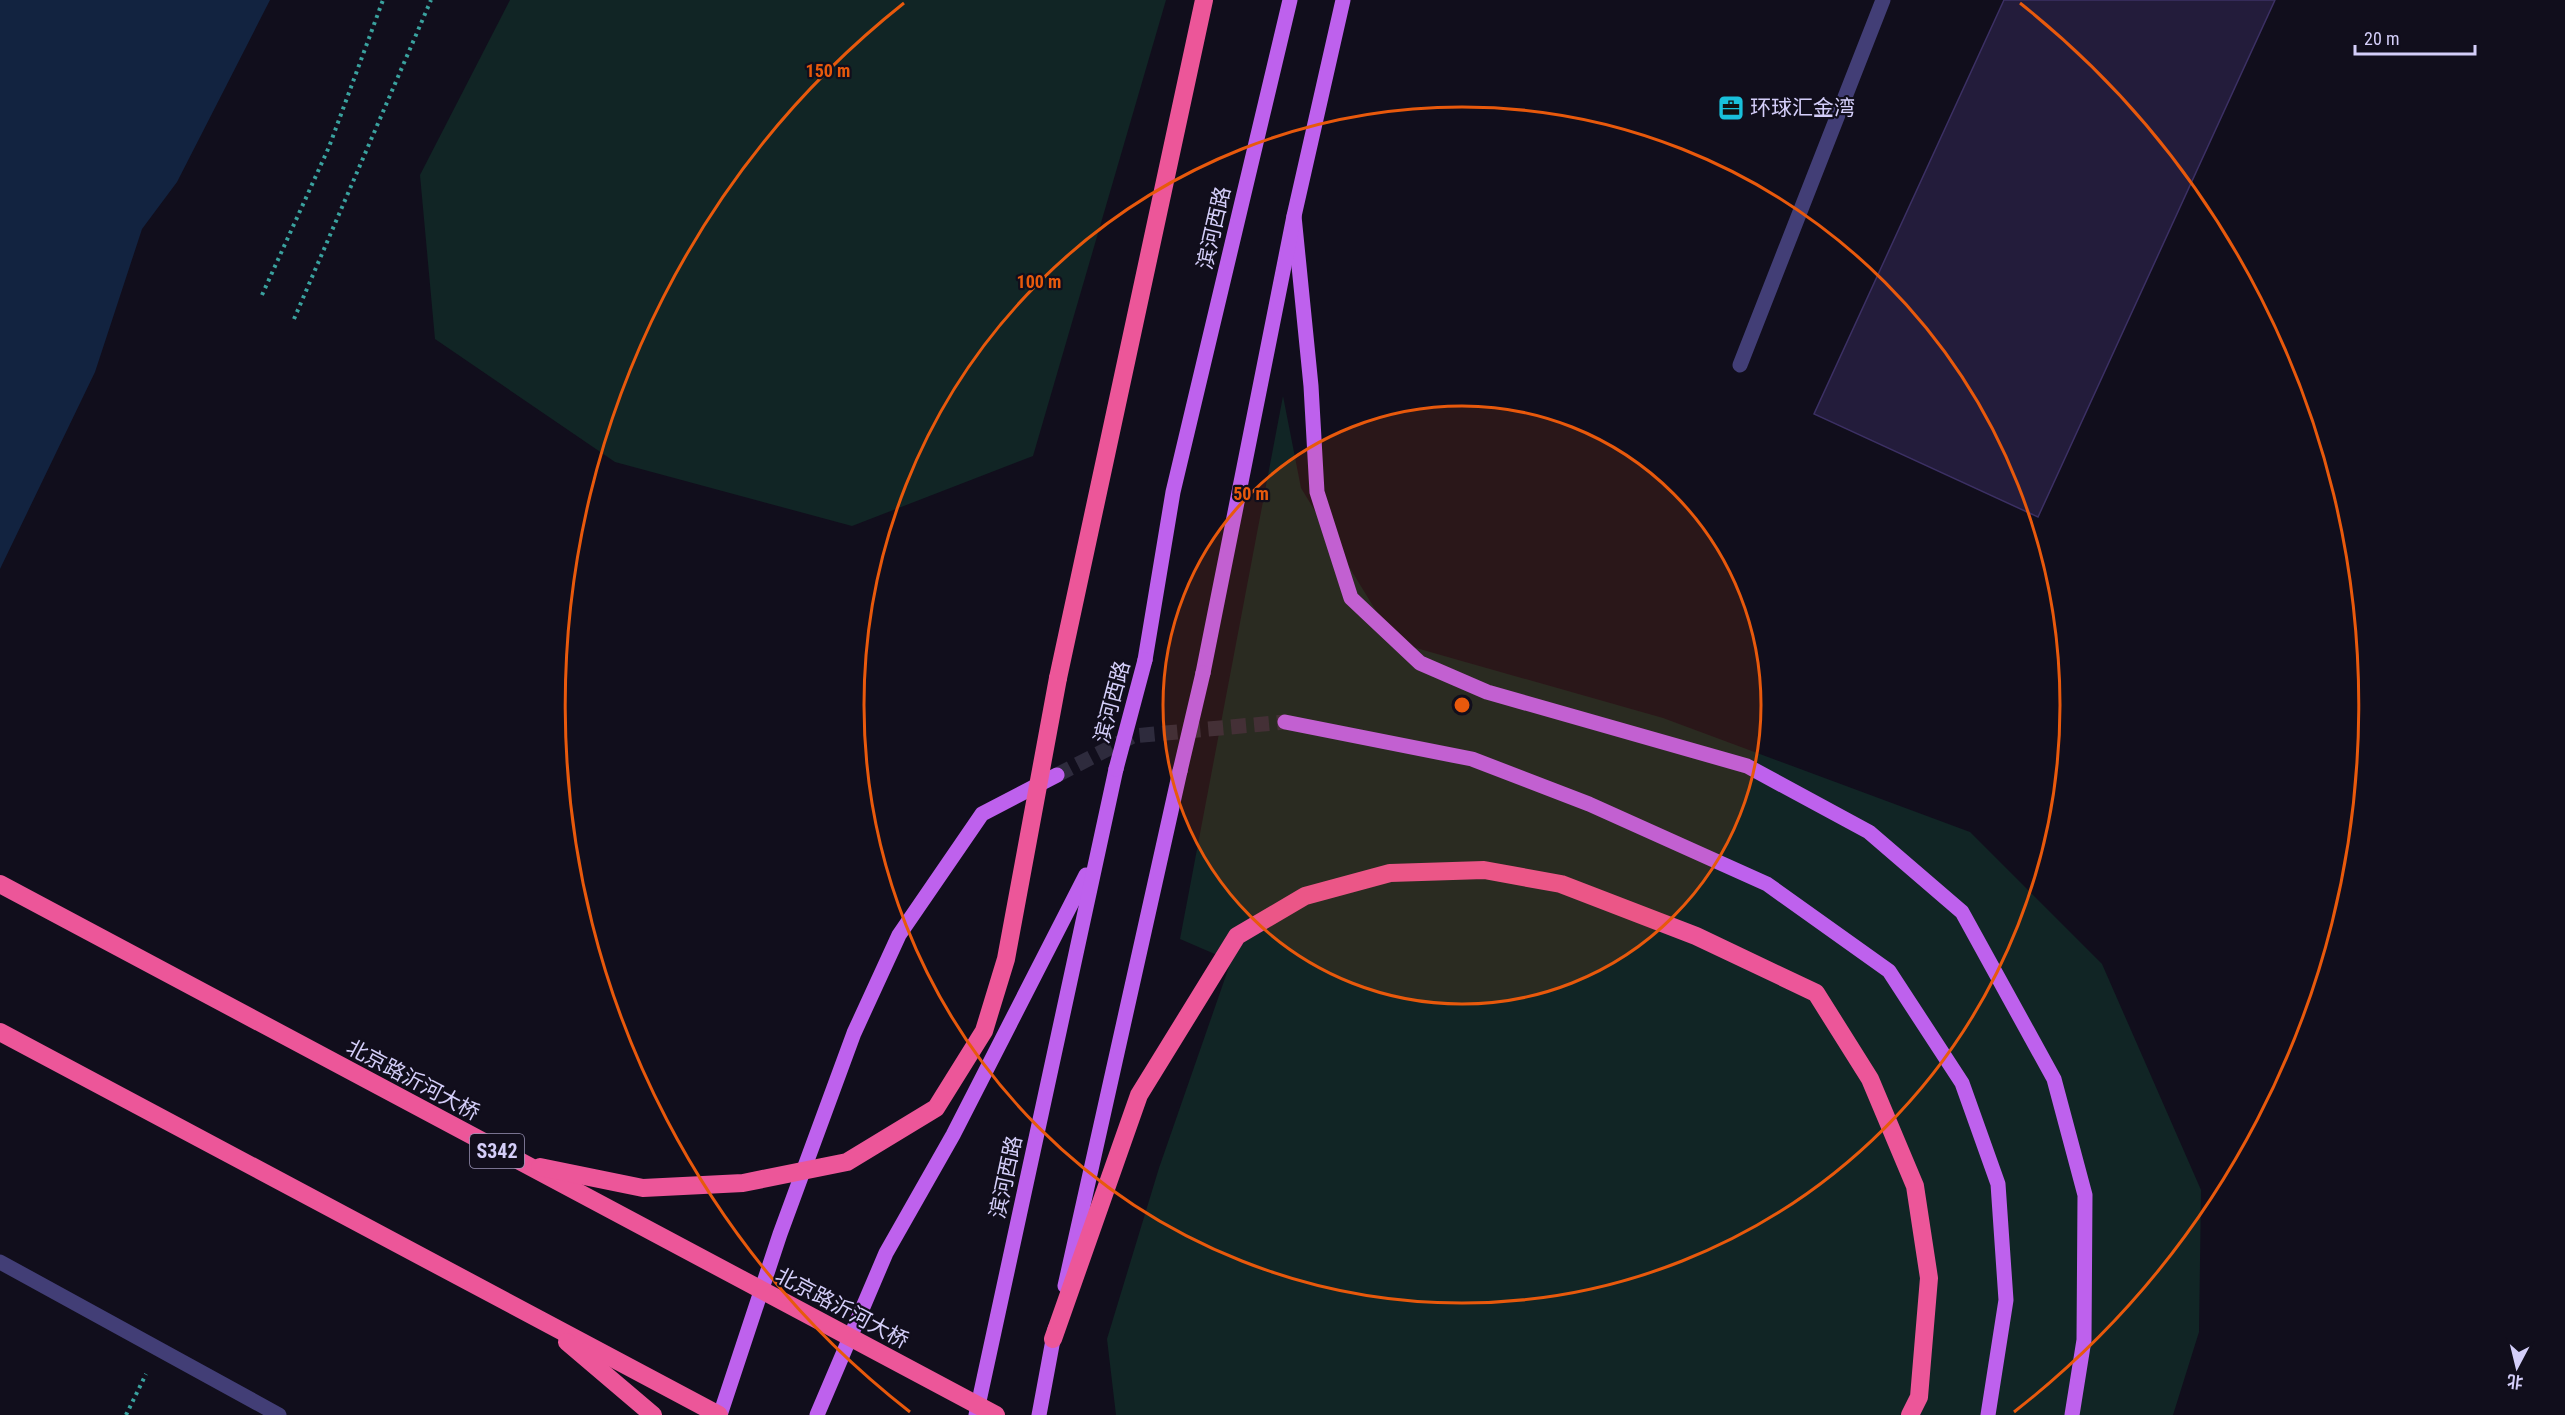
<svg xmlns="http://www.w3.org/2000/svg" width="2565" height="1415" font-family="'Roboto Condensed','Noto Sans SC',sans-serif">
<style>
.green{fill:#112525}
.water{fill:#122340}
.building{fill:#231c3b;stroke:#3c3064;stroke-width:1.5}
.lines{fill:none;stroke-linecap:round;stroke-linejoin:round}
.major-tunnel{stroke:#2e2b3d;stroke-width:15;stroke-dasharray:15 8;stroke-linecap:butt}
.path{stroke:#3aa29f;stroke-width:4;stroke-dasharray:3 4.5;stroke-linecap:butt}
.minor{stroke:#423e76;stroke-width:15}
.major{stroke:#be61ed;stroke-width:15}
.highway{stroke:#ec5699;stroke-width:18}
.major-bridge{stroke:#be61ed;stroke-width:15}
.highway-bridge{stroke:#ec5699;stroke-width:18}
.ring{fill:none;stroke:#e8590c;stroke-width:3}
.labels{text-anchor:middle;stroke-width:4.5;stroke-linejoin:round;paint-order:stroke}
.shield{fill:#110e1c;stroke:#9a94b7;stroke-width:1.5}
.shield-label{font-size:20px;font-weight:bold;fill:#d4cef9}
.poi-label{font-size:21px;fill:#d4cef9;stroke:#110e1c;text-anchor:start}
.street-label{font-size:21px;fill:#d4cef9;stroke:#110e1c}
.centre{fill:#e8590c;stroke:#110e1c;stroke-width:3}
.ring-label{font-size:18px;text-anchor:middle;font-weight:bold;fill:#e8590c;stroke:#110e1c;stroke-width:4.5;stroke-linejoin:round;paint-order:stroke}
</style>
<rect width="100%" height="100%" fill="#110e1c"/>
<!-- green -->
<g class="green">
<polygon points="510,0 1166,0 1033,456 852,526 615,462 435,339 420,175"/>
<polygon points="1283,396 1301,488 1395,642 1663,718 1970,832 2102,964 2201,1190 2199,1332 2173,1415 1116,1415 1107,1339 1159,1168 1231,961 1180,939"/>
</g>
<!-- water -->
<polygon class="water" points="0,0 270,0 177,182 142,229 95,372 0,569"/>
<!-- building -->
<polygon class="building" points="2004,0 2275,0 2038,517 1814,414"/>
<g class="lines">
<!-- major-tunnel -->
<polyline class="major-tunnel" points="1057,775 1133,736 1285,722"/>
<!-- path -->
<g class="path">
<polyline points="262,295 329,147 383,0"/>
<polyline points="294,319 431,0"/>
<polyline points="126,1415 146,1374"/>
</g>
<!-- minor -->
<g class="minor">
<polyline points="1740,365 1883,0"/>
<polyline points="0,1262 279,1415"/>
</g>
<!-- major -->
<g class="major">
<polyline points="1294,216 1311,386 1317,492 1351,598 1420,663 1487,692 1747,766 1869,832 1962,912 2054,1079 2085,1195 2084,1340 2072,1415"/>
<polyline points="1145,660 1173,492 1290,0"/>
<polyline points="1203,673 1294,216 1343,0"/>
<polyline points="1285,722 1472,759 1589,804 1767,884 1889,971 1962,1083 1998,1184 2006,1300 1988,1415"/>
<polyline points="1065,1286 1180,771"/>
<polyline points="720,1415 780,1234 854,1033 899,935 982,814 1057,775"/>
<polyline points="817,1415 886,1253 953,1135 1086,875"/>
<polyline points="976,1415 1116,769"/>
<polyline points="1039,1415 1055,1329"/>
</g>
<!-- highway -->
<g class="highway">
<polyline points="1058,678 1204,0"/>
<polyline points="0,1032 719,1415"/>
<polyline points="1053,1339 1139,1095 1237,936 1305,896 1390,873 1484,870 1561,884 1696,936 1816,993 1870,1079 1915,1186 1929,1278 1919,1397 1910,1415"/>
<polyline points="567,1342 653,1415"/>
</g>
<!-- major-bridge -->
<g class="major-bridge">
<polyline points="1116,769 1145,660"/>
<polyline points="1180,771 1203,673"/>
</g>
<!-- highway-bridge -->
<g class="highway-bridge">
<polyline points="0,884 996,1415"/>
<polyline points="540,1167 643,1188 743,1183 847,1162 936,1108 984,1031 1006,959 1058,678"/>
</g>
</g>
<!-- distance rings -->
<circle cx="1462" cy="705" r="299" fill="#e8590c" fill-opacity=".12"/>
<g class="ring">
<circle cx="1462" cy="705" r="299"/>
<circle cx="1462" cy="705" r="598"/>
<path d="M910 1412A897 897 0 0 1 904 3M2020 3A897 897 0 0 1 2014 1412"/>
</g>
<!-- icons -->
<defs>
<symbol id="office-square" viewBox="-11 -11 22 22"><rect x="-9" y="-9" width="18" height="18" rx="4" fill="#19c0db" stroke="#110e1c"/><path d="M-6-3h4V-5.5h4V-3h4V5H-6ZM-1-4.5V-3h2v-1.5ZM-6 0V1H6V0Z" fill="#111"/></symbol>
</defs>
<g fill-rule="evenodd">
<use href="#office-square" x="1716" y="93" width="30" height="30"/>
</g>
<g class="labels">
<!-- shield labels -->
<rect class="shield" x="470" y="1134" width="54" height="34" rx="4.5"/>
<g class="shield-label">
<text x="497" y="1158">S342</text>
</g>
<!-- poi labels -->
<g class="poi-label">
<text x="1750" y="115">环球汇金湾</text>
</g>
<!-- street labels -->
<g class="street-label">
<text transform="translate(1214 228) rotate(-77)" y="7">滨河西路</text>
<text transform="translate(1112 702) rotate(-75)" y="7">滨河西路</text>
<text transform="translate(413 1080) rotate(28)" y="7">北京路沂河大桥</text>
<text transform="translate(1006 1177) rotate(-78)" y="7">滨河西路</text>
<text transform="translate(842 1308) rotate(28)" y="7">北京路沂河大桥</text>
</g>
</g>
<circle cx="1462" cy="705" r="9" class="centre"/>
<g class="ring-label">
<text x="828" y="77">150 m</text>
<text x="1039" y="288">100 m</text>
<text x="1251" y="500">50 m</text>
</g>
<!-- north arrow -->
<g transform="translate(2517 1367) rotate(187)" stroke="#110e1c" stroke-width="4.5" paint-order="stroke">
<path d="M0-4.5L10 22L0 15L-10 22Z" fill="#d4cef9"/>
<text y="-9" font-size="16" font-weight="bold" text-anchor="middle" fill="#d4cef9">北</text>
</g>
<!-- scale -->
<path d="M2355 45v9h120v-9" fill="none" stroke="#d4cef9" stroke-width="3"/>
<text x="2364" y="45" font-size="18" fill="#d4cef9" stroke="#110e1c" stroke-width="4.5" paint-order="stroke">20 m</text>
</svg>
